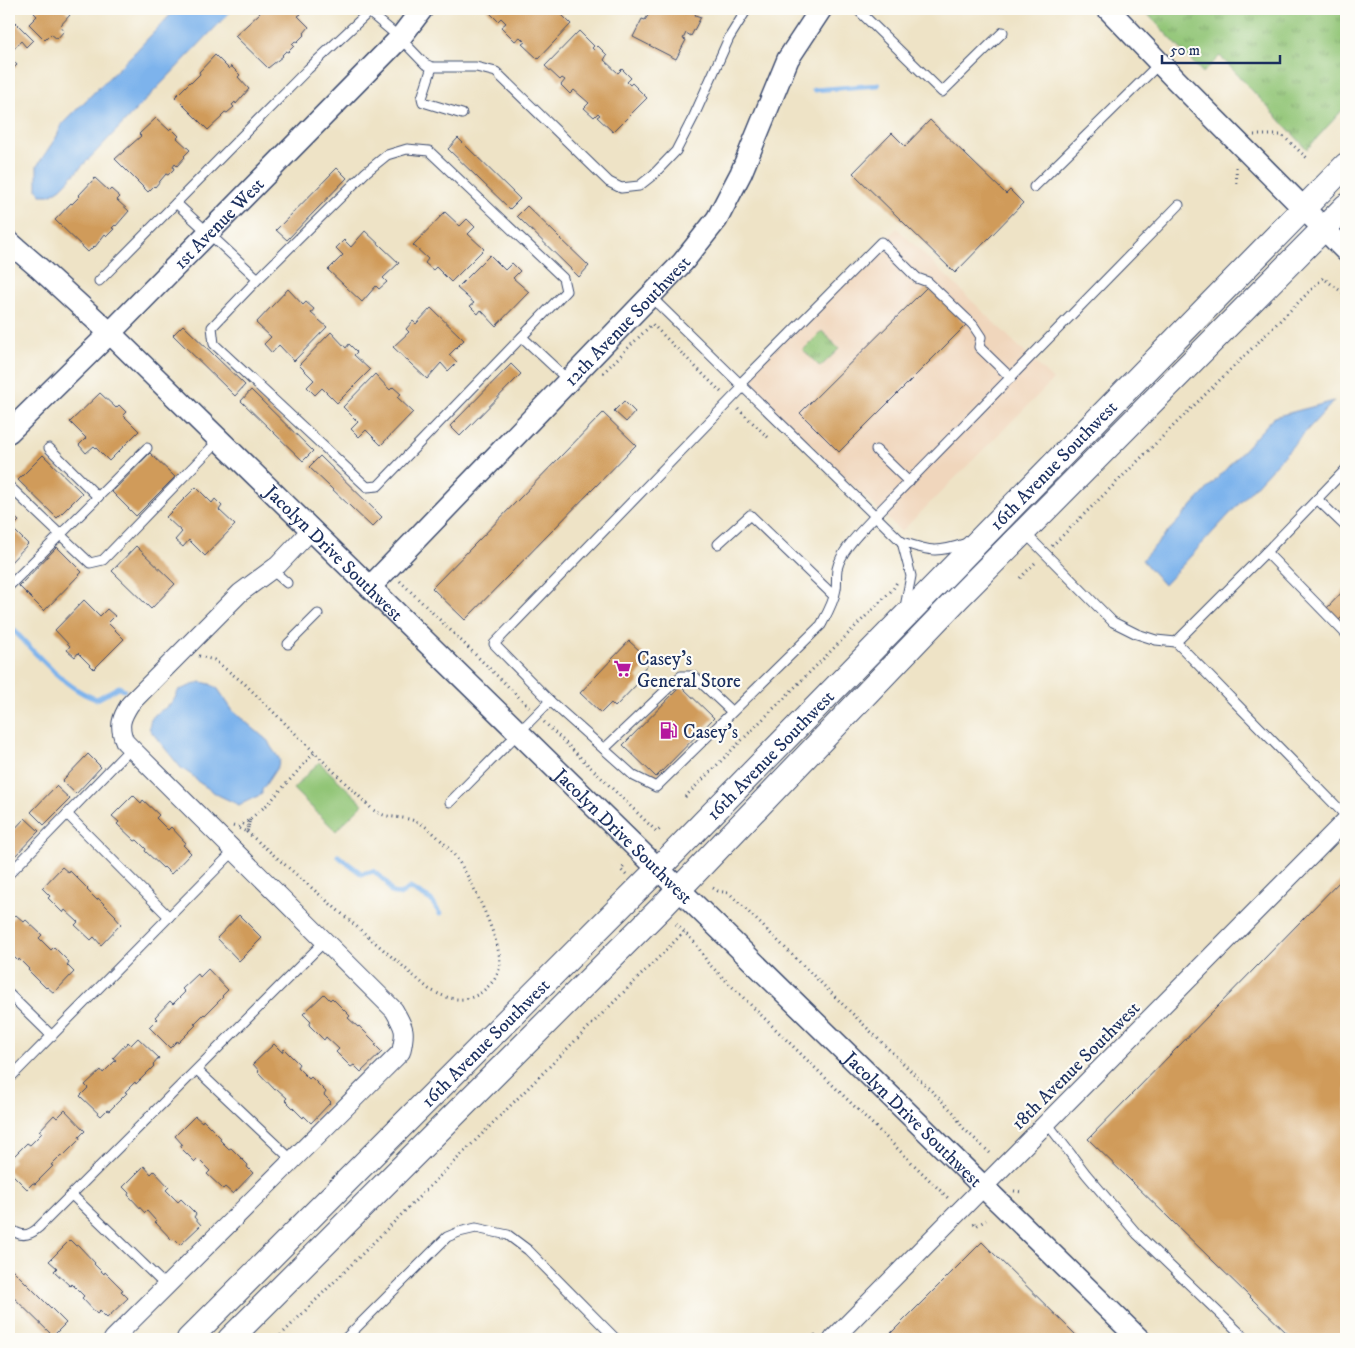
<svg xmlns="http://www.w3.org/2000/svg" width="1355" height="1348" font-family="'IM FELL DW Pica',serif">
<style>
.built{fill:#f0d6bc}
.grass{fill:url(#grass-tufts);stroke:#567a6a}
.pitch{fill:#91c576;stroke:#567a6a}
.water{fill:#7db3ec;stroke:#4c71a5}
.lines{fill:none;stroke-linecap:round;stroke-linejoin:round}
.stream{stroke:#7db3ec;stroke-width:5}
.building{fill:#d09b5a}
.service-casing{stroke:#3b4a6e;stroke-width:11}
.minor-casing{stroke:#3b4a6e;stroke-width:20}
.tertiary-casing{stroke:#3b4a6e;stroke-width:24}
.secondary-casing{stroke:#3b4a6e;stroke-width:26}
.path{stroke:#3b4a6e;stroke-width:3;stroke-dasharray:1 4;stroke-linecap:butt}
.service{stroke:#fff;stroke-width:9}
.minor{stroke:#fff;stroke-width:18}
.tertiary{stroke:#fff;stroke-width:21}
.secondary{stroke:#fff;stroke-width:24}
.labels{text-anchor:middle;stroke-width:4.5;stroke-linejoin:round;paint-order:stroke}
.street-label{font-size:19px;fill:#1b2f5e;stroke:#fdfcf7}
.poi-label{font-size:19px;fill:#1b2f5e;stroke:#fdfcf7;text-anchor:start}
</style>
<defs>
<pattern id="grass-tufts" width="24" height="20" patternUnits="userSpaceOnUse" patternTransform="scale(1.25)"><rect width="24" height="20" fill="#91c576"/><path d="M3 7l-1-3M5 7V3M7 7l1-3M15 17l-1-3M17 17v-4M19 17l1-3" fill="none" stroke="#76a064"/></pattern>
</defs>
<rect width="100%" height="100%" fill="#fdfcf7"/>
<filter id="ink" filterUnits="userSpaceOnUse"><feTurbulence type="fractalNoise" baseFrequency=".02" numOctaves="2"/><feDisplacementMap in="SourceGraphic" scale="10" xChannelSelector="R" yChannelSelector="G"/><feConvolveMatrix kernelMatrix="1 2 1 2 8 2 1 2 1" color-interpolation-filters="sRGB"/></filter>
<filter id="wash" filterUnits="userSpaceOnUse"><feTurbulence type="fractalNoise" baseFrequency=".0096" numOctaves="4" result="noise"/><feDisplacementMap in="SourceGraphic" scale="20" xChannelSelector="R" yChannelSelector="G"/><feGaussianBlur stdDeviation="1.12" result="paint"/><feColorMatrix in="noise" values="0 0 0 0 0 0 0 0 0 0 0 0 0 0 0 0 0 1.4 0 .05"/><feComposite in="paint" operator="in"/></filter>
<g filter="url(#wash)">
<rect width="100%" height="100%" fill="#eee3c6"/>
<!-- built -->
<polygon class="built" points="897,228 1053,380 901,532 745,380"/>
<!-- grass -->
<g class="grass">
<polygon points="1143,9 1346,9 1346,106 1307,149 1220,56 1203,73"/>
<polygon points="822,331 839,349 820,367 803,350"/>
</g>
<!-- pitch -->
<polygon class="pitch" points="319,762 363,804 336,831 293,789"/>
<!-- water -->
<g class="water">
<polygon points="176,9 233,9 61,188 50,195 41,195 37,190 37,166 57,136 62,124 135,52"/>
<polygon points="1334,401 1164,585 1142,560 1274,417"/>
<path d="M201,682L210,684L218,689L233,711L268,741C271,749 276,753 280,760L278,766L262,790V794L239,805L218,795L197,781L193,776L181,768L150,730C147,712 165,712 173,701C176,698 176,693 179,690Z"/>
</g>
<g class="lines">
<!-- stream -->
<g class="stream">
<polyline points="814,90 878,85"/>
<path d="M9,625C32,649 65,690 97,699L119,687L124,690"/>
<polyline points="338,856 362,874 374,871 387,883 391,892 400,895 410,888 431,900 440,914"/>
</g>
</g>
<g id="blocks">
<!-- building -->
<g class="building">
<polygon points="38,9 64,9 70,15 60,26 64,31 57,39 51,34 45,40 29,24 37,16 34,13"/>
<polygon points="262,9 296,9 301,14 298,16 309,27 304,33 305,34 297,42 295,41 292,44 294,46 288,52 286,51 282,55 283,56 268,68 235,36 260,13 259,11"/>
<polygon points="486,9 551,9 554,12 556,9 571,24 538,59 522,44 525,42 520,37 515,41 501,27 506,23 501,18 498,21"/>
<polygon points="644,9 698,9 695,15 701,17 691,36 686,33 683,39 686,40 676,59 633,37 642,19 645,20 649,14 643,11"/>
<polygon points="15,22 33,40 26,47 21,41 9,54 9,28"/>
<polygon points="579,31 594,46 592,48 594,50 598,46 607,55 604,60 618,73 622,69 631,78 627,82 630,85 632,83 647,98 613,132 597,117 600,115 598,113 594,117 584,108 589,103 574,90 570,94 561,85 565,80 562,78 560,80 545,66"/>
<polygon points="215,55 229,69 231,66 240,75 238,77 249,89 236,104 235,102 232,105 234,107 227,113 225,112 221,116 222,117 208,130 175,97 191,81 192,82 200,74 199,72"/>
<polygon points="9,56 17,65 9,72"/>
<polygon points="156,118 169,130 171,128 179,136 177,138 190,150 184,156 185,157 177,166 175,164 173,167 174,169 168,175 166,174 155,187 154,186 148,192 115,159 141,136 139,134"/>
<polygon points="930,120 1006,194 1010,190 1023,203 955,273 853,173 892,133 905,146"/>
<polygon points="458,138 520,199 510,209 448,149"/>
<polygon points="337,168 347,178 287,240 276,230"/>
<polygon points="95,178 109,191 111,189 120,197 117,200 129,211 116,226 115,225 112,228 114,229 107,236 105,234 95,247 94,246 88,252 55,220 71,203 72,204 80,196 79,195"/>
<polygon points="527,206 589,266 579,277 517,216"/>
<polygon points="445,212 460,226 467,219 475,227 468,234 484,249 451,282 436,267 433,270 425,263 428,259 413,245"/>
<polygon points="365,231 399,263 383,278 387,282 379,289 376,286 362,302 328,270 343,255 336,248 344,240 351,247"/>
<polygon points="490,255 505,270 512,263 520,271 513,278 529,292 496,326 481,310 478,314 470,306 474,303 457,288"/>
<polygon points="928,286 966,325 839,452 800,413"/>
<polygon points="288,289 303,305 306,302 314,309 311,313 327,327 294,361 279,345 272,353 264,344 271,337 256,323"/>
<polygon points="431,308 464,340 449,355 457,362 448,371 441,363 427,379 393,347 409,332 406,329 413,321 416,324"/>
<polygon points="183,325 245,385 235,396 173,335"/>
<polygon points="331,332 346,348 349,344 357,352 354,355 370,370 337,403 322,388 315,395 307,387 314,380 299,365"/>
<polygon points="511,364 521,374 460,436 450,426"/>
<polygon points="375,374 390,390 393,387 401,394 397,397 413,412 381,445 366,430 359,437 351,429 358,422 343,407"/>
<polygon points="251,390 313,451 303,461 241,401"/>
<polygon points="100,393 116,408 119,405 126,412 123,415 139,431 109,461 94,446 86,453 79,445 86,438 70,422"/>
<polygon points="624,401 635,412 626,422 614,411"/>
<polygon points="603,413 636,445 465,620 432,588"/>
<polygon points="150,453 175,477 136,516 112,492"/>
<polygon points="43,455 82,493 57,518 18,480"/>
<polygon points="320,456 382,517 372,527 309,467"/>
<polygon points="196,487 212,503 215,499 222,506 219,510 235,525 205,556 189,540 183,547 175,540 182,532 166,517"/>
<polygon points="11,514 19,521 12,528 28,544 9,564 9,516"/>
<polygon points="136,546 175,584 151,609 112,571"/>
<polygon points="57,547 82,572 44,611 19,586"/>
<polygon points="1346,588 1346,613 1338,621 1326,609"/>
<polygon points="84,600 100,616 107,609 115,616 108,623 124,639 94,669 78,653 75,657 67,650 70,646 55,630"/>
<polygon points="629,641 651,661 636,677 640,681 615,707 611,703 601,713 580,693"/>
<polygon points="681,686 714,718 656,777 623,745"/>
<polygon points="88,754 101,767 76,794 62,781"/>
<polygon points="56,786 70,799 44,825 31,812"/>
<polygon points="133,795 141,803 143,800 159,815 156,818 168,830 171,827 186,843 183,845 191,853 171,874 164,867 163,868 145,851 146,849 137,840 135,841 117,824 119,822 112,816"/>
<polygon points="25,818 39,831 13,858 9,853 9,835"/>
<polygon points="62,867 69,873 70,871 88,889 87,890 97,900 98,898 116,916 115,917 121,924 101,945 94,937 91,940 75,925 78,922 65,910 63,913 48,898 50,896 42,888"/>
<polygon points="1345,876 1346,877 1346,1339 1293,1339 1088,1139"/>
<polygon points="16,915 24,922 26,920 42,935 39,938 51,950 54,947 69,962 67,965 74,972 54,993 47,987 46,988 28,970 29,969 19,959 18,961 9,952 9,922"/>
<polygon points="239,915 262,938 239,961 217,938"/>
<polygon points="208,969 228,990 222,996 223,997 205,1015 204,1014 194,1024 196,1025 178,1043 177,1041 170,1048 149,1027 157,1019 155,1017 170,1001 173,1004 185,992 182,989 198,974 200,977"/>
<polygon points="324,994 330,1000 332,998 350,1016 348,1018 358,1027 359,1026 377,1044 375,1045 382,1052 361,1072 354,1065 351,1067 336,1052 339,1049 326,1037 324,1040 309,1025 311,1022 303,1014"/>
<polygon points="138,1038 159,1058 153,1065 154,1066 136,1084 135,1082 125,1092 127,1093 109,1111 107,1110 101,1116 80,1096 88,1088 85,1085 101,1070 103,1073 116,1060 113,1058 128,1042 131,1045"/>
<polygon points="274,1044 282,1052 284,1049 299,1064 297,1067 309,1079 311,1077 326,1092 324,1095 331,1102 311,1123 304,1116 303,1118 285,1100 287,1098 277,1089 275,1090 258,1072 259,1071 253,1064"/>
<polygon points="65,1110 85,1131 79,1137 80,1139 62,1157 61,1155 51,1165 53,1166 35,1184 33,1183 27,1189 9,1171 9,1166 14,1161 12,1158 27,1143 30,1145 42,1133 39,1131 54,1115 57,1118"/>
<polygon points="195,1116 202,1122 203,1120 221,1138 220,1140 229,1149 231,1148 248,1165 247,1167 253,1173 233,1194 225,1187 223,1189 207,1174 210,1171 198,1159 195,1162 180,1147 182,1144 175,1136"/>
<polygon points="144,1166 151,1174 154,1171 169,1187 166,1190 178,1202 181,1199 196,1214 194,1217 201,1225 180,1245 174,1239 172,1240 155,1222 156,1221 147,1211 145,1213 128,1195 129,1193 123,1187"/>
<polygon points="70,1240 76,1246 78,1245 95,1263 94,1264 104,1274 105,1272 123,1290 121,1291 128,1298 107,1318 100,1311 97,1314 82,1298 84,1296 72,1284 70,1286 54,1271 57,1268 49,1261"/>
<polygon points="982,1242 1080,1339 885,1339"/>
<polygon points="9,1266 66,1323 53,1336 9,1293"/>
</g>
</g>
</g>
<g filter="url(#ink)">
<use href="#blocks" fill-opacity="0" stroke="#3b4a6e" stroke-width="1"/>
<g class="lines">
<defs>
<g id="service">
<polyline points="857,9 942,92 1003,32"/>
<polyline points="369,12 400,38 425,64 432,67 476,67 496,72 609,182 621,188 639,186 653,175 676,151 694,116 729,38 747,9"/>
<polyline points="432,67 422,98 423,102 462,114"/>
<polyline points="1034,187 1160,63"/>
<polyline points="176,203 258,279 212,327 214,344 367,487 378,486 566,291 563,278 429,151 407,149 387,155 366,172 258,279"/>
<polyline points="99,281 308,69 372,9"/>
<path d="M650,296L902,542C932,552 937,553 967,543"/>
<polyline points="522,337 568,380"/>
<polyline points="740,384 881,242 917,278 928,282 973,325 981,337 979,347 1011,378"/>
<polyline points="49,448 98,497"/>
<polyline points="876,450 909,482"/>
<polyline points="9,486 90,563 103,560 219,440"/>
<polyline points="1317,499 1346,527"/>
<polyline points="1025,533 1113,622 1137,634 1156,640 1176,642"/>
<polyline points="902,542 911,576 905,607"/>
<polyline points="718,544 750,515 834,596"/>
<polyline points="1266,552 1346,469"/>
<polyline points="272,570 287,583"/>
<polyline points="9,586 147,448"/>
<polyline points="1346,634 1266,552 1176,642 1346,816"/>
<polyline points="288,644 318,614"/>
<path d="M550,701L634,776L656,787L821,625C827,614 834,602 836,589C837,583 836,576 837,569C842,548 862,531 875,516L1179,205"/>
<polyline points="604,749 681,676 694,676 732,712"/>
<polyline points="450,802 550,701 494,644 743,387"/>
<polyline points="67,814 169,917"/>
<polyline points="9,874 131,748"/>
<polyline points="9,994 52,1036"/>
<polyline points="197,1070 293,1161"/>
<polyline points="9,1079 234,851"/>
<polyline points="1047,1123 1086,1174 1137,1234 1246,1339"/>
<polyline points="72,1195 166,1286"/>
<path d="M9,1227C19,1237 28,1237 38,1228L325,941"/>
<polyline points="345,1339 447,1237 459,1232 476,1228 508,1235 528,1250 616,1339"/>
</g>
<g id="minor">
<path d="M113,1339L401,1052C406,1031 405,1029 394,1010L125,742C118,726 121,718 130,704L240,593L278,565L311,530"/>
<polyline points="833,1339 1346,820"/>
</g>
<g id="tertiary">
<polyline points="1108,9 1176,80 1346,251"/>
<path id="s1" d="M9,242L38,267L110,333L1139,1339"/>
<path id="s2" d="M9,432L110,333L400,38L422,9"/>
<path id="s3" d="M370,587L683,262L717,219L741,173L788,59L821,9"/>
</g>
<g id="secondary">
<path id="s4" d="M189,1339L658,869L1346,165"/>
<polyline points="230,1339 661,908 958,598 1346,206"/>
</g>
</defs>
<!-- service casing -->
<use href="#service" class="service-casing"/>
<!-- minor casing -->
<use href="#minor" class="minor-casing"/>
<!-- tertiary casing -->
<use href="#tertiary" class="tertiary-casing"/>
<!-- secondary casing -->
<use href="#secondary" class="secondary-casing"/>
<!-- path -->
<g class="path">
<polyline points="1254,135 1282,135 1307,158"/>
<polyline points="1236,167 1237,186"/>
<polyline points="603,373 652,324 723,394"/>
<polyline points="738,409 770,439"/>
<polyline points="1052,546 1323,278 1346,295"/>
<polyline points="1020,578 1037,561"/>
<polyline points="400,581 529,707"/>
<path d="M199,656L214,660L245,684L372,809C387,820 399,815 415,821C428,825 446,845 455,856C469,874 501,941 500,964C499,977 489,987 479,994C461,1004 445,998 429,989L247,832L250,819L269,803L314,753"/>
<polyline points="544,722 657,832 661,828"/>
<polyline points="685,797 893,589 897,582"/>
<path d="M233,826C239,828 245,823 250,819L247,832L236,827"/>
<polyline points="626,875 621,870 626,864"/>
<polyline points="713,888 718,891 729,893 955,1114 962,1127 991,1154"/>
<polyline points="676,924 696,944 708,963 950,1200"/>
<polyline points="1014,1191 1023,1192"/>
<polyline points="974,1223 976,1226 986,1220"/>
<polyline points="277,1339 684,932"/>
<polyline points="811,1339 818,1332"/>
</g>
<!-- service -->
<use href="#service" class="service"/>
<!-- minor -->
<use href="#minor" class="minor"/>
<!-- tertiary -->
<use href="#tertiary" class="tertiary"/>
<!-- secondary -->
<use href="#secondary" class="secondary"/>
</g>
</g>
<!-- icons -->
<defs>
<symbol id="supermarket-bare" viewBox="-9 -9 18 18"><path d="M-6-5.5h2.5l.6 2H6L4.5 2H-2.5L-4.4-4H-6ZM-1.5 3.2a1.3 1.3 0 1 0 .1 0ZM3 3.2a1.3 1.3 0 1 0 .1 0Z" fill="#b5179e" stroke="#fdfcf7" stroke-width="2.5" paint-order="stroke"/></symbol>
<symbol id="fuel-bare" viewBox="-9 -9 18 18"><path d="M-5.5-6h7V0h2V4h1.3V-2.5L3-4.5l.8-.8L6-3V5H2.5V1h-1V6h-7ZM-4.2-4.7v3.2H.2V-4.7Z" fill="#b5179e" stroke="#fdfcf7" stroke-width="2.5" paint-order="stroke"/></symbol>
</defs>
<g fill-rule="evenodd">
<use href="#supermarket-bare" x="610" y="656" width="25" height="25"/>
<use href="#fuel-bare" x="656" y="718" width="25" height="25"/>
</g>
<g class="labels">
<!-- street labels -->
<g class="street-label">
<text dy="7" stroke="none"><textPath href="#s2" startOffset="296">1st Avenue West</textPath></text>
<text dy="7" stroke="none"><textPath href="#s3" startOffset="370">12th Avenue Southwest</textPath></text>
<text dy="7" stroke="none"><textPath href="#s4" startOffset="1229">16th Avenue Southwest</textPath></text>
<text dy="7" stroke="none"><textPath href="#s1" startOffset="450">Jacolyn Drive Southwest</textPath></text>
<text dy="7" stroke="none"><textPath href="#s4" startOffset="824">16th Avenue Southwest</textPath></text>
<text dy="7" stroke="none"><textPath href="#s1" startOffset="855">Jacolyn Drive Southwest</textPath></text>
<text dy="7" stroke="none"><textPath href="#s4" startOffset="419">16th Avenue Southwest</textPath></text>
<text transform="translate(1075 1065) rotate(-45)" y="7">18th Avenue Southwest</text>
<text dy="7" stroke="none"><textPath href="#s1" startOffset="1260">Jacolyn Drive Southwest</textPath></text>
</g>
<!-- poi labels -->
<g class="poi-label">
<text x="637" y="665">Casey's<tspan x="637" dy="22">General Store</tspan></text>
<text x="683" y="738">Casey's</text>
</g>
</g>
<!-- margin -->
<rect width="1355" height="1348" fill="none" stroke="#fdfcf7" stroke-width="30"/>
<!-- scale -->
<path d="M1162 55v8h118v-8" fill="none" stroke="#1b2f5e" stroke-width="2.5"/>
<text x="1170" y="55" font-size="15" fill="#1b2f5e" stroke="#fdfcf7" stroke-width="4" paint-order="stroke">50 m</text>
</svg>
